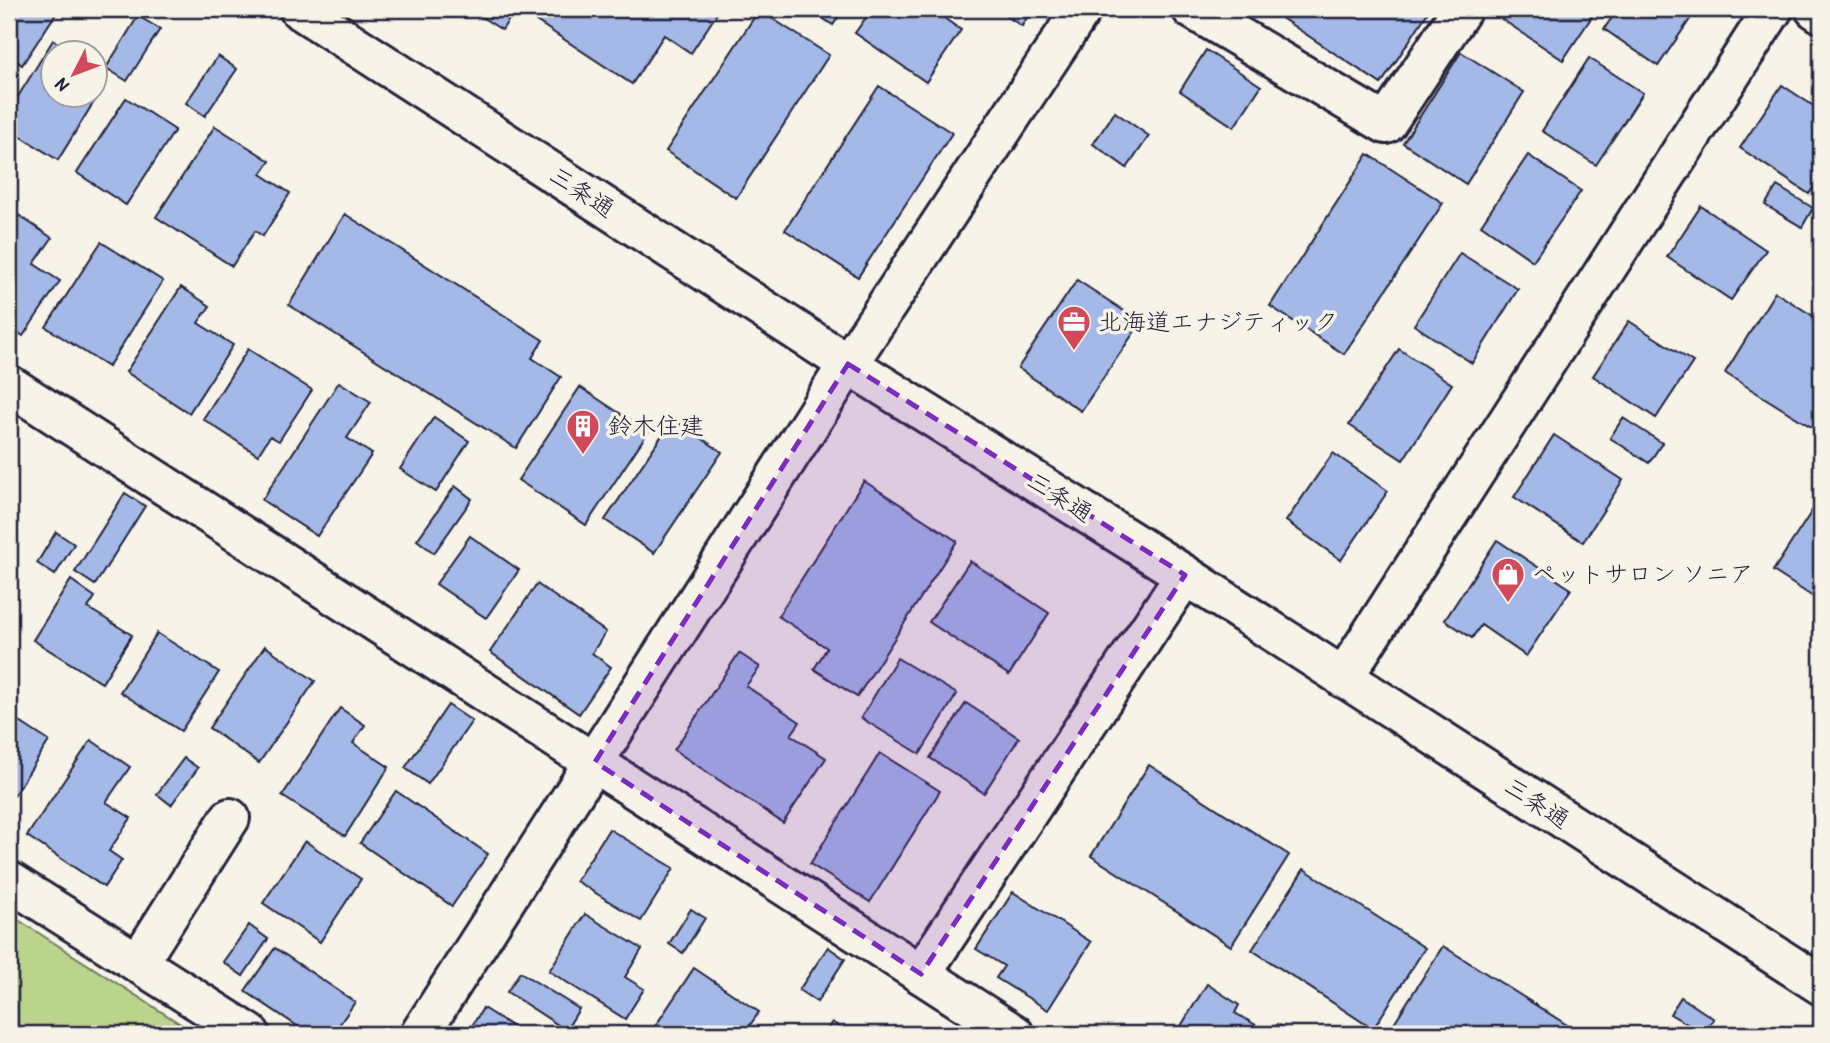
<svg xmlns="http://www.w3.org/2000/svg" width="1830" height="1043" font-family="'Patrick Hand','Klee One',sans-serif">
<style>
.green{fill:#bad48c;stroke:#6e7b64;stroke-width:2}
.building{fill:#a4b9e7;stroke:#22223b;stroke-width:2}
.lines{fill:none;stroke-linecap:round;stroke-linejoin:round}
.minor-casing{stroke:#22223b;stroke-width:44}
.minor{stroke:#f7f3e8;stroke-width:38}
.marked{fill:#7b2cbf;fill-opacity:0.2;stroke:#7b2cbf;stroke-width:5;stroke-dasharray:14 9;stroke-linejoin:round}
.labels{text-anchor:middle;stroke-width:7;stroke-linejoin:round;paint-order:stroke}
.street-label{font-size:24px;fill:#22223b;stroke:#f7f3e8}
.poi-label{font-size:24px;fill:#22223b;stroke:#f7f3e8;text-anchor:start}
</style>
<rect width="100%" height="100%" fill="#f7f3e8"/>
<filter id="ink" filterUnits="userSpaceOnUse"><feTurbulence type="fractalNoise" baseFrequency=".0143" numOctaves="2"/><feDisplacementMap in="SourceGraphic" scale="14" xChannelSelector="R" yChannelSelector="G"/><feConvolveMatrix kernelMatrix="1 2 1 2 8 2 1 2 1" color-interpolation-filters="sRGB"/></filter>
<g filter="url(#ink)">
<!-- green -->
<polygon class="green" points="9,914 196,1034 9,1034"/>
<!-- building -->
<g class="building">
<polygon points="9,9 59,9 22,65 9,56"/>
<polygon points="469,9 516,9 502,30"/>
<polygon points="518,9 720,9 691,53 664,35 632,84"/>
<polygon points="809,9 844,9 833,25"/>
<polygon points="872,9 931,9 961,30 926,82 855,33"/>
<polygon points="995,9 1032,9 1022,26"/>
<polygon points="1268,9 1430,9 1381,84"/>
<polygon points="1502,9 1597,9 1563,60 1497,16"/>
<polygon points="1618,9 1697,9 1658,66 1604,29"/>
<polygon points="759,10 829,55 736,198 666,151"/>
<polygon points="138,16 160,29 127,81 106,68"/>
<polygon points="53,40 73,52 52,52 52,94 94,94 94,82 103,87 58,160 9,129 9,111"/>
<polygon points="1206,50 1261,86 1234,127 1180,91"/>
<polygon points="1461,52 1524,92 1466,184 1403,143"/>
<polygon points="218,56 237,69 205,116 186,103"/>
<polygon points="1589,58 1643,93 1596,165 1542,131"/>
<polygon points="1782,85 1821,111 1821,176 1809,194 1740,148"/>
<polygon points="879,86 952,133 858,277 785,230"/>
<polygon points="126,98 175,130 126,205 77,173"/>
<polygon points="1115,112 1149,136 1127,168 1093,144"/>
<polygon points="215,126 270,161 261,174 290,193 263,236 255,231 232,266 156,217"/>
<polygon points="1368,154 1443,203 1344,354 1270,306"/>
<polygon points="1528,155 1581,191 1533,261 1481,225"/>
<polygon points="1777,186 1813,208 1802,227 1765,205"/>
<polygon points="1701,206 1766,250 1731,300 1667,257"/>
<polygon points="14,212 52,238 34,264 60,281 23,336 9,327 9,219"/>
<polygon points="345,214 543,340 532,358 561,377 516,448 289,305"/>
<polygon points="101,242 163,281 108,367 46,327"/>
<polygon points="1460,253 1518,289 1472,363 1414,325"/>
<polygon points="1077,280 1141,322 1081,411 1018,368"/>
<polygon points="181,287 210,306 198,323 233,345 189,413 126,372"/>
<polygon points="1775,292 1821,321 1821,433 1725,373"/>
<polygon points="1629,321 1693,362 1656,418 1593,376"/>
<polygon points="248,349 312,390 279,441 270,436 258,455 203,419"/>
<polygon points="1399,349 1452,384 1403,460 1349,425"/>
<polygon points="339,382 371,402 347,438 372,454 317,536 262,500"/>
<polygon points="580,387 648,432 586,525 518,480"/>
<polygon points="434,417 469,441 436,492 400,469"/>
<polygon points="1623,418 1662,443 1649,463 1610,438"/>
<polygon points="673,419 722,452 654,553 605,520"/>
<polygon points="1554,435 1623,480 1583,542 1514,497"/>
<polygon points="1333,453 1388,491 1341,560 1286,521"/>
<polygon points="864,481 957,541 857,697 814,669 827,648 778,616"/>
<polygon points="455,486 472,499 434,553 417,540"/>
<polygon points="125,493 145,506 95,585 75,572"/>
<polygon points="1821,497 1821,602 1773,571"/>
<polygon points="56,532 74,544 55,575 37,563"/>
<polygon points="470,536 519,570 486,618 436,584"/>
<polygon points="1497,540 1571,589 1526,656 1481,625 1472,638 1445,620"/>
<polygon points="970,561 1049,613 1009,675 929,622"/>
<polygon points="71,580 95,597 88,608 132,635 102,683 33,640"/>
<polygon points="537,584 606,632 592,653 611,667 579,714 490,652"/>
<polygon points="157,633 219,672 181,731 120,692"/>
<polygon points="265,646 315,681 259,763 209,728"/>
<polygon points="739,653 760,667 746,686 800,722 791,735 826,758 783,823 674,750"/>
<polygon points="897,658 957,694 920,754 861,718"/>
<polygon points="966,703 1019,738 984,793 930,758"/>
<polygon points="448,705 472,721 428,784 405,768"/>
<polygon points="340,708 365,725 353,743 389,767 345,836 282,796"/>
<polygon points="9,715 49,741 9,803"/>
<polygon points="91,740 130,767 106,802 131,818 109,851 122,860 104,887 27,836"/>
<polygon points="880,753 940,791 870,902 810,864"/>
<polygon points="184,758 198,768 171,805 157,794"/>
<polygon points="1149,765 1289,855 1231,946 1091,856"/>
<polygon points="396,791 488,854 452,906 360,843"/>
<polygon points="609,829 674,868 641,921 576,881"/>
<polygon points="305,841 361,879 320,942 263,903"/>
<polygon points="1304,869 1425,948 1373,1029 1252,950"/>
<polygon points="1013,892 1091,942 1048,1010 996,978 1004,966 976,949"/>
<polygon points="691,909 705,918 683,953 669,944"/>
<polygon points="585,914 642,949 625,977 644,989 625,1019 549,971"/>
<polygon points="249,925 268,939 243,976 223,962"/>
<polygon points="1443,946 1575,1030 1573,1034 1387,1034"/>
<polygon points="828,947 845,959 817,1002 799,990"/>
<polygon points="275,948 355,1002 333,1034 309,1034 245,991"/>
<polygon points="694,968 759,1012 744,1034 664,1034 654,1028"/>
<polygon points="520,972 579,1009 566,1030 507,992"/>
<polygon points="1207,984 1239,1005 1235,1013 1256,1025 1250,1034 1176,1034"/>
<polygon points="1681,997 1714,1019 1704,1034 1670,1014"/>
<polygon points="483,1008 524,1034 467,1034"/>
<polygon points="832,1022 850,1034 824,1034"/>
<polygon points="1277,1024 1295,1034 1271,1034"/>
</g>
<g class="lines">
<defs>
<g id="minor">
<polyline points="299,9 848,364 1185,575 1821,985"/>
<polyline points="1192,9 1386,124 1462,9"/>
<polyline points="1815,9 1821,13"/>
<polyline points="9,385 1014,1034"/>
<polyline points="1343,678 1773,9"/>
<polyline points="9,881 250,1034"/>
<polyline points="138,963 230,818"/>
<polyline points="921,974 1185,575"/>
<polyline points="420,1034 848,364 1082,9"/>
</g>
</defs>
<!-- minor casing -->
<use href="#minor" class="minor-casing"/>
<!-- minor -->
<use href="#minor" class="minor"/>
</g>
</g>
<!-- marked area -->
<path class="marked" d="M848,364L1185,575L921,974L595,762Z"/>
<!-- icons -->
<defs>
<symbol id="office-pin" viewBox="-11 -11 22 30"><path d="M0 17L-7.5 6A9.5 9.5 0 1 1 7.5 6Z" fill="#d1495b" stroke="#f7f3e8"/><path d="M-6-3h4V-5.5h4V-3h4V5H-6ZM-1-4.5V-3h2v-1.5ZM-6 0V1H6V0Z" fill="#fff"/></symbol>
<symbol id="building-pin" viewBox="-11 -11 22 30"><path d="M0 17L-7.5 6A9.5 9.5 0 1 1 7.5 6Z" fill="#d1495b" stroke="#f7f3e8"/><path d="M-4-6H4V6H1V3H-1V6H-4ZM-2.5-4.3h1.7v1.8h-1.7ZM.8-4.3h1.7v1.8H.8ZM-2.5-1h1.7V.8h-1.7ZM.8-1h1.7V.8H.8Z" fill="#fff"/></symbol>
<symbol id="shop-pin" viewBox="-11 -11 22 30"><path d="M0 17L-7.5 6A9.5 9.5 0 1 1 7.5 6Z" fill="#d1495b" stroke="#f7f3e8"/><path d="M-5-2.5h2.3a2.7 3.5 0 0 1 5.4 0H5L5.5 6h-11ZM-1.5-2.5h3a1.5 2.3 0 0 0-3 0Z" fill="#fff"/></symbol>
</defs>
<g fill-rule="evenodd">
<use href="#office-pin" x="1055" y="303" width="38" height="52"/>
<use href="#building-pin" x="564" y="407" width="38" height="52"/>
<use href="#shop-pin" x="1489" y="555" width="38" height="52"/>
</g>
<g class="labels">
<!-- street labels -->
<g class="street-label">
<text transform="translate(582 192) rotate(33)" y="8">三条通</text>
<text transform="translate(1060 497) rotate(32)" y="8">三条通</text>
<text transform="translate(1537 803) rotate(33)" y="8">三条通</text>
</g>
<!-- poi labels -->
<g class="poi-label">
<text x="1098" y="330">北海道エナジティック</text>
<text x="608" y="434">鈴木住建</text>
<text x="1532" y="582">ペットサロン ソニア</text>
</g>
</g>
<!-- margin -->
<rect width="1830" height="1043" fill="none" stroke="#f7f3e8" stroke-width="35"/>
<rect x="18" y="18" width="1795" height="1008" fill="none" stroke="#22223b" stroke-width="2.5" filter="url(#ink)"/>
<!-- north arrow -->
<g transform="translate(74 74) rotate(228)"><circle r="33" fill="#f7f3e8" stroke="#a29fa3" stroke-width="2"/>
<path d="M0-5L12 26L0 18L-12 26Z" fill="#d1495b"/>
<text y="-10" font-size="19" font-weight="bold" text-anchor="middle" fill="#22223b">N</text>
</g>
</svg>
